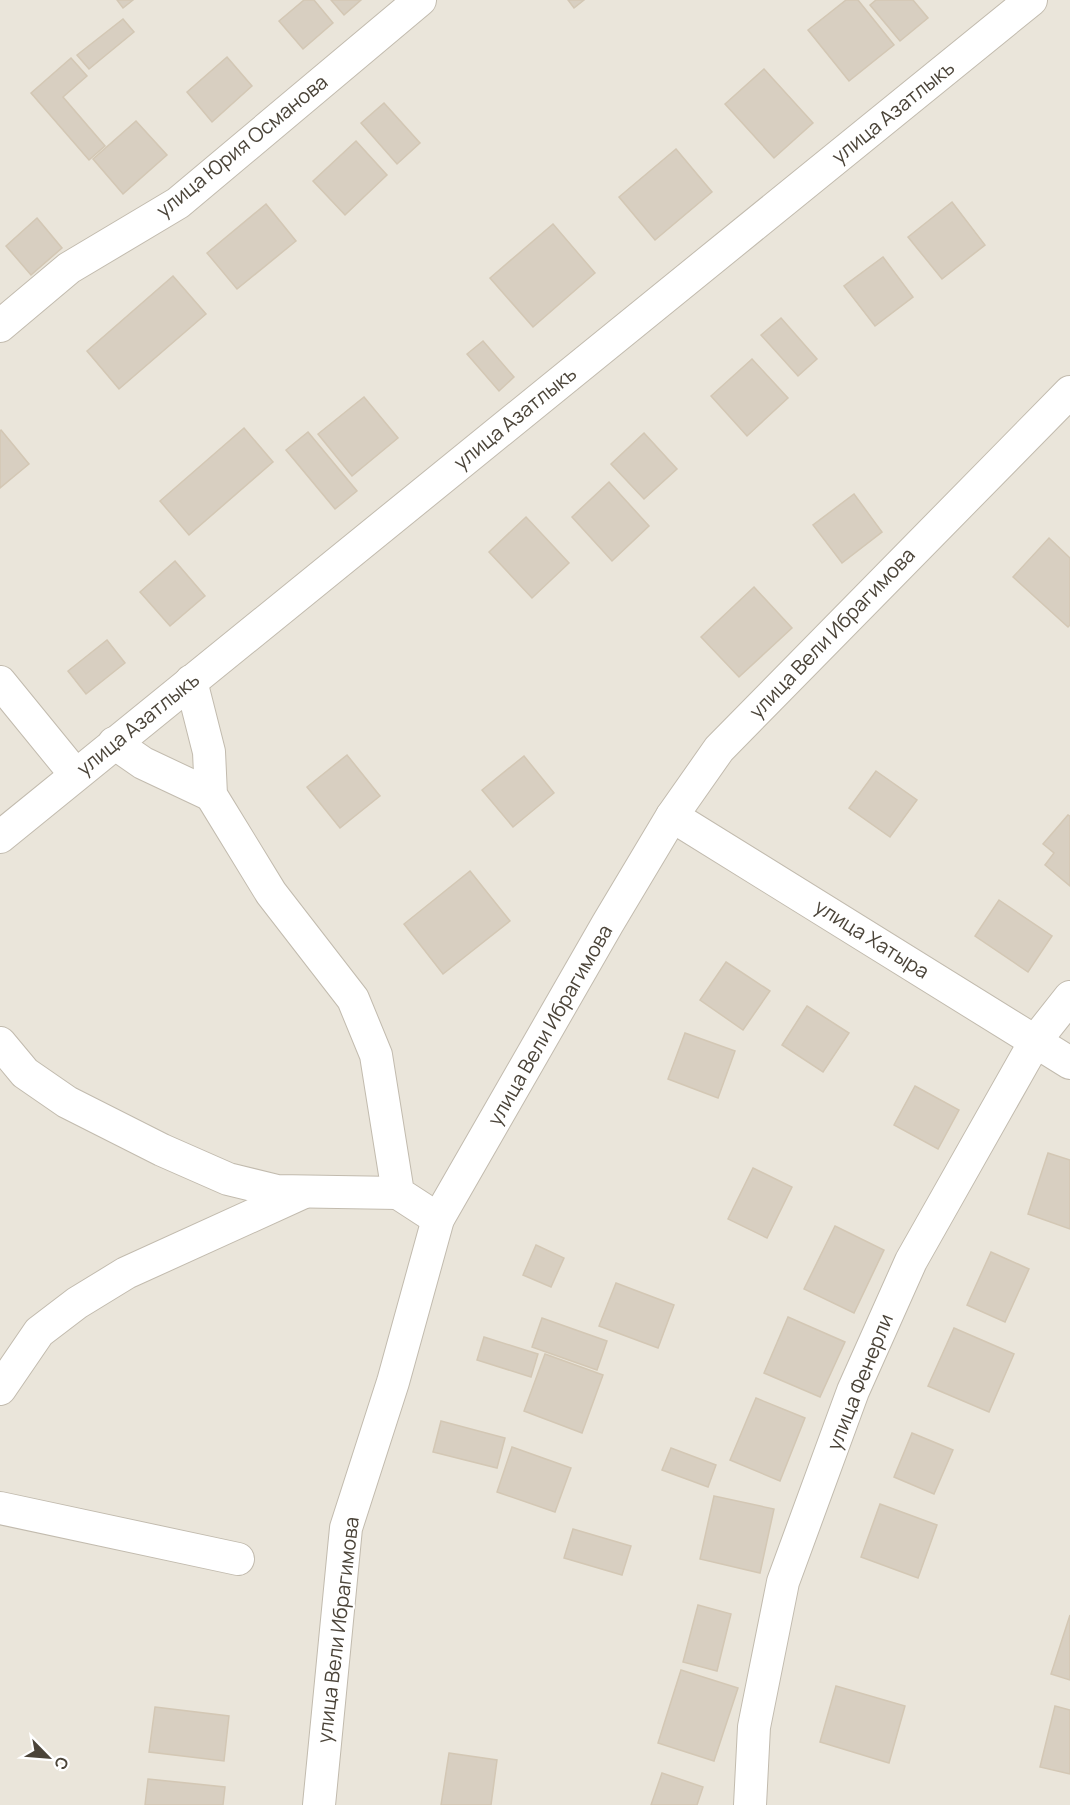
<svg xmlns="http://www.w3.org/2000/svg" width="1070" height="1805" font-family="Manrope,sans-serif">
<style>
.residential{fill:#eae5da}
.building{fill:#d8cfc1;stroke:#d3c7b4;stroke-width:1.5}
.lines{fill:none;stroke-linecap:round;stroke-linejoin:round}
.minor-casing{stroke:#c2bbae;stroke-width:34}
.minor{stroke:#fff;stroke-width:32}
.labels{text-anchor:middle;stroke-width:4.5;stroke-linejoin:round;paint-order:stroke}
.street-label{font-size:20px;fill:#4b4439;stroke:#fff}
</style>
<rect width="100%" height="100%" fill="#f6f3ec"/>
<!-- residential -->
<rect class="residential" x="0" y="0" width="1070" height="1805"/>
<!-- building -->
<g class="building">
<polygon points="117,0 133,0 123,8"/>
<polygon points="304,0 314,0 333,23 303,49 279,21"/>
<polygon points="331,0 361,0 344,15"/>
<polygon points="568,0 584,0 574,8"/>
<polygon points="846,0 858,0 894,45 849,81 808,30"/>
<polygon points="876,0 913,0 928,18 900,41 870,5"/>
<polygon points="123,19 134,32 89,69 77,55"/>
<polygon points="227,57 252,86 212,122 187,92"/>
<polygon points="71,58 87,76 63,97 105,146 89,160 31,93"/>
<polygon points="764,69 813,123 774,158 725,104"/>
<polygon points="384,103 420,143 397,164 361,123"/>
<polygon points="136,121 167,155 123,194 93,159"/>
<polygon points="356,141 387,175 345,215 313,181"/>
<polygon points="676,149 712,192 655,240 619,197"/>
<polygon points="952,202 985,245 942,279 908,237"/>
<polygon points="266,204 296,241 237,289 207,253"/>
<polygon points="37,218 62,248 31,275 6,246"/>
<polygon points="553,224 595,273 533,327 490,278"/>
<polygon points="883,257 913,297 875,326 844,286"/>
<polygon points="173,276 206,314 119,389 87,351"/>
<polygon points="781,318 817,359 798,376 761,335"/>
<polygon points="483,341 514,377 499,391 467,354"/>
<polygon points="752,359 788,398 747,436 711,396"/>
<polygon points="364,397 398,438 352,476 318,434"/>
<polygon points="244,428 273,462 189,535 160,501"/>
<polygon points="1,430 29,464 0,488 0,431"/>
<polygon points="308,432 357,491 335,509 286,450"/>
<polygon points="644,433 677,469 644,499 611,464"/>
<polygon points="609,482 649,526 612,561 572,517"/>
<polygon points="854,494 882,532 842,563 813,525"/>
<polygon points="526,517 569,563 532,598 489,552"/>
<polygon points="1049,538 1070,558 1070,625 1068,627 1013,577"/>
<polygon points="175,561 205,596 170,626 140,592"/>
<polygon points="754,587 792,628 739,677 701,637"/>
<polygon points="107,640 125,663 86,694 68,671"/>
<polygon points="347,755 380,796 340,828 307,787"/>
<polygon points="524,756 554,793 513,827 482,790"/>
<polygon points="876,771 917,800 890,837 849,808"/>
<polygon points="1068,815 1070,816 1070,886 1045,865 1054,853 1043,844"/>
<polygon points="470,871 510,921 443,974 404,924"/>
<polygon points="999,900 1052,936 1028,972 975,936"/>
<polygon points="726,962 770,991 743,1030 700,1000"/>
<polygon points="807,1006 849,1033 823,1072 782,1045"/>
<polygon points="685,1033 735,1051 718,1098 668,1079"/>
<polygon points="915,1086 959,1110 938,1149 894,1125"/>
<polygon points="1048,1153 1070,1160 1070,1229 1028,1214"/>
<polygon points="753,1168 792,1187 767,1238 728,1219"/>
<polygon points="835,1226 884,1250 854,1313 804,1289"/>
<polygon points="536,1245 564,1258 551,1287 523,1275"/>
<polygon points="991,1252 1029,1269 1005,1322 967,1305"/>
<polygon points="616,1283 674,1305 658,1348 599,1326"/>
<polygon points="788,1317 845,1342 820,1397 764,1373"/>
<polygon points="542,1318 607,1341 597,1370 532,1347"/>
<polygon points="954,1328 1014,1354 989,1412 928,1386"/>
<polygon points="484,1337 538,1354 531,1377 477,1360"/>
<polygon points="545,1354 603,1375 582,1433 524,1411"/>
<polygon points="756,1398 805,1418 780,1481 730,1460"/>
<polygon points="441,1421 505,1438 497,1468 433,1452"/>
<polygon points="912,1433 953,1450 934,1494 894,1477"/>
<polygon points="512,1447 571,1468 555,1512 497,1492"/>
<polygon points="671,1448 716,1465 708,1487 662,1470"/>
<polygon points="714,1496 774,1509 760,1573 700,1559"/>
<polygon points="880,1504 937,1525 918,1578 861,1557"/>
<polygon points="573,1529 631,1546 622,1575 564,1558"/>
<polygon points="698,1605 731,1614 717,1671 683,1662"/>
<polygon points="1070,1615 1070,1680 1051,1674"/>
<polygon points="681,1670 738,1688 714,1761 658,1743"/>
<polygon points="836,1686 905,1706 889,1763 820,1742"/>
<polygon points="1055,1706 1070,1710 1070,1774 1040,1767"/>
<polygon points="155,1707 229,1716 224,1761 149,1752"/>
<polygon points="449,1753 497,1760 491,1805 441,1805"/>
<polygon points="662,1773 703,1787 697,1805 651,1805"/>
<polygon points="148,1779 225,1787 223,1805 145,1805"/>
</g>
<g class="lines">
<defs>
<g id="minor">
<polyline points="0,326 69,268 178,203 420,0"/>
<polyline points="191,681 209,752 211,795 271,893 353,999 376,1055 398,1193 438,1219"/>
<polyline points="0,682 75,774"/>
<polyline points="114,743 143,763 211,795"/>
<polyline points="672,816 1070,1063"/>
<polyline points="0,837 1031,0"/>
<polyline points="0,1043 25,1073 67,1102 162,1150 228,1179 277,1191 398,1193"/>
<polyline points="0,1389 39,1332 77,1303 126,1273 302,1193"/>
<polyline points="0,1508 238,1559"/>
<polyline points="319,1805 346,1528 393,1382 438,1219 608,923 672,816 719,749 1070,392"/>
<polyline points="750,1805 754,1727 783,1582 853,1391 911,1261 1036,1040 1070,997"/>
</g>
</defs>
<!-- minor casing -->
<use href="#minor" class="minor-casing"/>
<!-- minor -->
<use href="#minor" class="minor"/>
</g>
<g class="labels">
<!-- street labels -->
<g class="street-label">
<text transform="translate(893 112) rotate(-39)" y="7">улица Азатлыкъ</text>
<text transform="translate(242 146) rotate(-39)" y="7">улица Юрия Османова</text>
<text transform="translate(515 418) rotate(-39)" y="7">улица Азатлыкъ</text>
<text transform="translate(832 633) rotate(-46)" y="7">улица Вели Ибрагимова</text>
<text transform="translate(138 724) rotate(-39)" y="7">улица Азатлыкъ</text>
<text transform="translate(872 939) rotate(32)" y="7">улица Хатыра</text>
<text transform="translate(550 1025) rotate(-60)" y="7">улица Вели Ибрагимова</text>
<text transform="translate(860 1382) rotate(-68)" y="7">улица Фенерли</text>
<text transform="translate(338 1630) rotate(-83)" y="7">улица Вели Ибрагимова</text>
</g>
</g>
<!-- north arrow -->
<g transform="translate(48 1757) rotate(115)" stroke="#ffffff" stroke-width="4.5" paint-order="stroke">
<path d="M0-4.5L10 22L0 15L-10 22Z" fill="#4b4439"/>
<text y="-9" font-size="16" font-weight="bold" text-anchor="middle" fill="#4b4439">С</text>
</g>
</svg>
